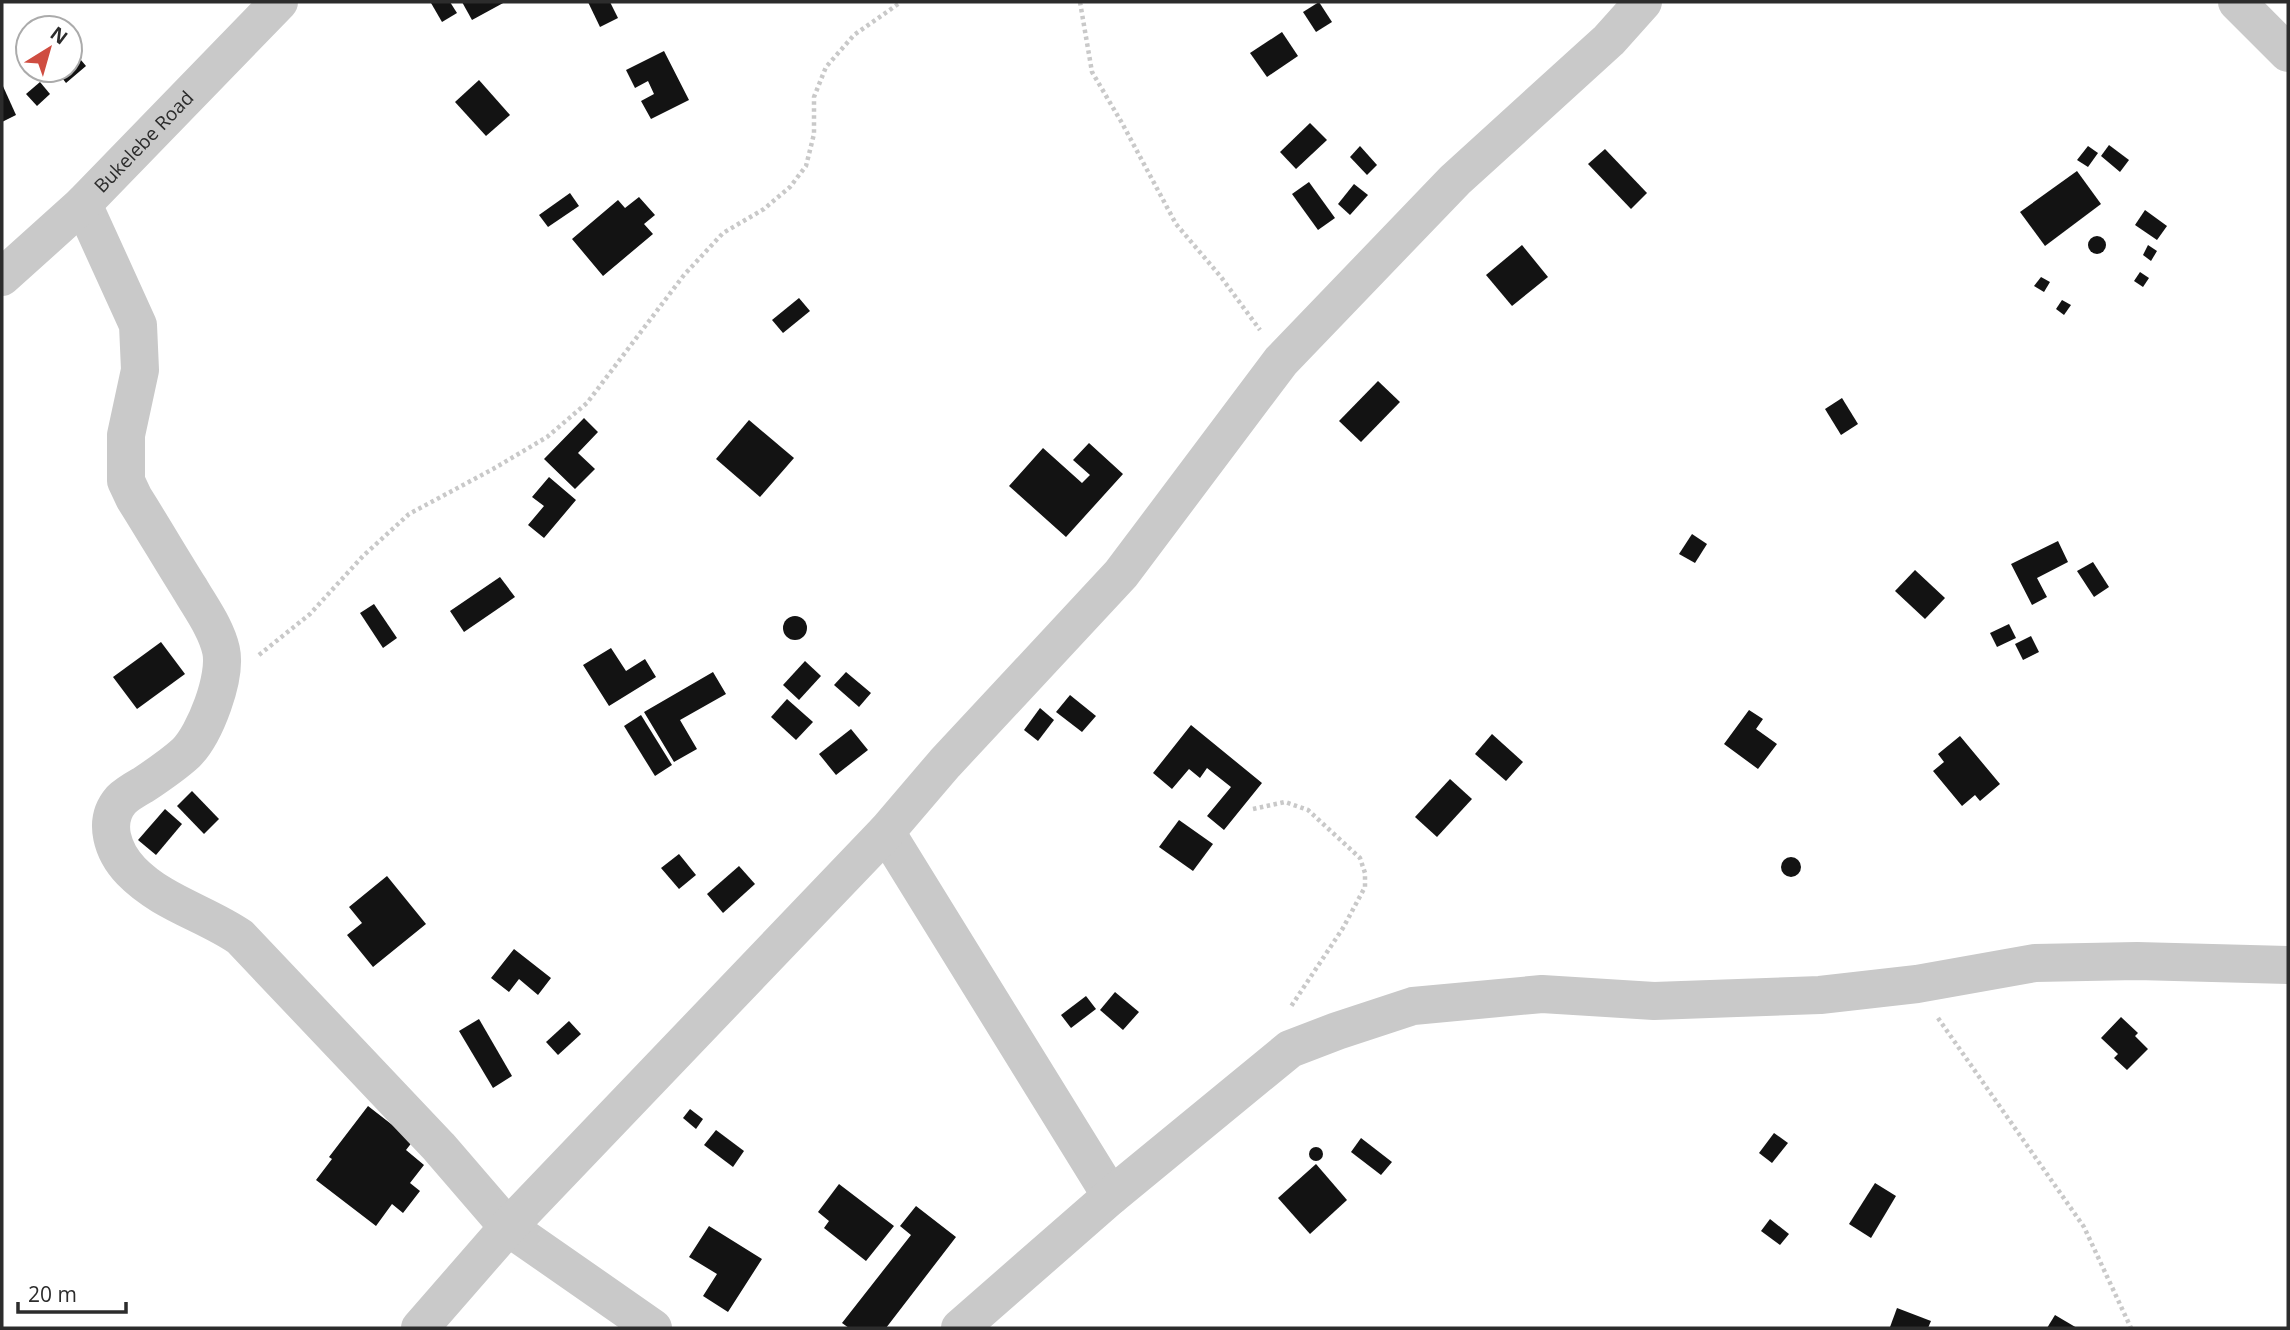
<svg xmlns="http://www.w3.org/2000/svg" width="2290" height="1330" font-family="'Open Sans',sans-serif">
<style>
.building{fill:#131313}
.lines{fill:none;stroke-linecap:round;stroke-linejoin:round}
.path{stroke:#c9c9c9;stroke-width:4.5;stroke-dasharray:3.5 3.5;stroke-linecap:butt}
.minor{stroke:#c9c9c9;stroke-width:38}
.labels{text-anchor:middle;stroke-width:7;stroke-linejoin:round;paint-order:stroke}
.street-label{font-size:19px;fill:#2c2c2c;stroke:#fff}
</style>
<rect width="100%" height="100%" fill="#fff"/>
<!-- building -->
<g class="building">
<polygon points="433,2 450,2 457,13 442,22 431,3"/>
<polygon points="462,2 505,2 472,20"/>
<polygon points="588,2 610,2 618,18 600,27"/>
<polygon points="1319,2 1332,22 1316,32 1303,12"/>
<polygon points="1282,32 1298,56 1267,77 1250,53"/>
<polygon points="70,47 86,66 66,83 56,70 70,70"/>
<polygon points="664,51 689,100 651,119 641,101 654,94 648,81 635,88 626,70"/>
<polygon points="479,80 510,115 486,136 455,102"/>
<polygon points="40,82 50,94 37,106 26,94"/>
<polygon points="2,84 16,115 2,122"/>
<polygon points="1310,123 1327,140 1296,169 1280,152"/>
<polygon points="2109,145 2129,160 2120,172 2101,156"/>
<polygon points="1360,146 1377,165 1367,175 1350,157"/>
<polygon points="2088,146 2098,153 2088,167 2077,160"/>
<polygon points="1605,149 1647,193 1631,209 1588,164"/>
<polygon points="2077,171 2101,204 2045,246 2020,212"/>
<polygon points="1309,182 1335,218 1318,230 1292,194"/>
<polygon points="1354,184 1368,195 1350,215 1338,204"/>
<polygon points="570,193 579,206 548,227 539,215"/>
<polygon points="639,197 655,215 644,224 653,234 603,276 572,239 618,200 625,208"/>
<polygon points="2145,210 2167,226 2157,240 2135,225"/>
<circle cx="2097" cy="245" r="9"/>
<polygon points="1522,245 1548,277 1512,306 1486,275"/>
<polygon points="2148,245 2157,251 2151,261 2143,255"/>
<polygon points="2140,272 2149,278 2143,287 2134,281"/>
<polygon points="2041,277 2050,282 2044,292 2034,286"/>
<polygon points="799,298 810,311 783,333 772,320"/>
<polygon points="2062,300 2071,305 2064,315 2056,309"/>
<polygon points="1378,381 1400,402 1361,442 1339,421"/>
<polygon points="1842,398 1858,424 1841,435 1825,409"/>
<polygon points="584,418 598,432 578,453 595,469 575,489 544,459"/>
<polygon points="749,420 794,458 760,497 716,459"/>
<polygon points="1089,443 1123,474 1066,537 1009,486 1043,448 1082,483 1090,475 1073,460"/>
<polygon points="549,477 576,500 544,538 528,525 544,506 532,497"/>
<polygon points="1692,534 1707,544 1695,563 1679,554"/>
<polygon points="2058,541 2068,562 2037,578 2047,597 2032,605 2011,564"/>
<polygon points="2093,562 2109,587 2094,597 2077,571"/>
<polygon points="1915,570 1945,598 1925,619 1895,591"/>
<polygon points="500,577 515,597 464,632 450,611"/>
<polygon points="374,604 397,638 383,648 360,613"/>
<circle cx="795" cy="628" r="12"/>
<polygon points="2009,624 2016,638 1997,647 1990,633"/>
<polygon points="2031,636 2039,652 2023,660 2015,644"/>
<polygon points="161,642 185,674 137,709 113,677"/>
<polygon points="611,648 626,671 645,659 656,677 609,706 583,665"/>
<polygon points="805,661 821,676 799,700 783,685"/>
<polygon points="713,672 726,694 680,720 697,749 674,762 644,712"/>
<polygon points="846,672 871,693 859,707 834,685"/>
<polygon points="1070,695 1096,716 1082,732 1056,712"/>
<polygon points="787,699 813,722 796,740 771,717"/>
<polygon points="1040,708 1054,720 1038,741 1024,730"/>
<polygon points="1749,710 1763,719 1756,729 1777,744 1758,769 1724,744"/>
<polygon points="641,715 672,765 655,776 624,726"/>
<polygon points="1191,725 1262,783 1224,830 1207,816 1231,787 1207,768 1200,778 1189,769 1172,789 1153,773"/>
<polygon points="851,729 868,750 836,775 819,754"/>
<polygon points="1492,734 1523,762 1506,781 1475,754"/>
<polygon points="1960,736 2000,784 1980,801 1975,795 1962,806 1933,771 1944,762 1938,754"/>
<polygon points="1450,779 1472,799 1437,837 1415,817"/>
<polygon points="192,791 219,819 204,834 177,806"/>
<polygon points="165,809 182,824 156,855 138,840"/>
<polygon points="1179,820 1213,844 1193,871 1159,847"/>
<polygon points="679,854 696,875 679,889 661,868"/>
<circle cx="1791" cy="867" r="10"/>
<polygon points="739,866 755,884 723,913 707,894"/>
<polygon points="387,876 426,924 373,967 347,935 362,923 349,907"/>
<polygon points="514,949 551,978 538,995 519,979 509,992 491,978"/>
<polygon points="1115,992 1139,1012 1123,1030 1100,1010"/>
<polygon points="1086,996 1096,1009 1071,1028 1061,1015"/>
<polygon points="2121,1017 2138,1033 2135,1036 2148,1049 2127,1070 2114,1058 2118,1054 2101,1038"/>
<polygon points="479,1019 512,1076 493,1088 459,1031"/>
<polygon points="569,1021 581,1034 558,1055 546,1042"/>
<polygon points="368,1106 413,1141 406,1150 424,1165 410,1183 420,1191 403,1213 392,1204 376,1226 316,1180 332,1159 329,1157"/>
<polygon points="690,1109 703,1119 696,1129 683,1118"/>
<polygon points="716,1130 744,1151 733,1167 704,1145"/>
<polygon points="1774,1133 1788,1143 1772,1163 1759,1153"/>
<polygon points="1361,1138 1392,1162 1381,1175 1351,1152"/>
<circle cx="1316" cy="1154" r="7"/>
<polygon points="1316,1164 1347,1200 1310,1234 1278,1198"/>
<polygon points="1875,1183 1896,1196 1871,1238 1849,1224"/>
<polygon points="839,1184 894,1226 866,1261 824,1228 829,1221 818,1212"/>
<polygon points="916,1206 956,1237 886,1328 849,1328 842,1323 911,1235 900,1226"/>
<polygon points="1770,1219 1789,1234 1780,1245 1761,1231"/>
<polygon points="709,1226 762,1259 728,1312 703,1296 717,1274 689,1257"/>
<polygon points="1897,1308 1931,1321 1928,1328 1890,1327"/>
<polygon points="2055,1315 2077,1328 2047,1328"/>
</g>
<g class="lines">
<!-- path -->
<g class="path">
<polyline points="1080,2 1092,72 1122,123 1176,224 1221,277 1260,330"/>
<polyline points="259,655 310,614 363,556 409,514 493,469 547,437 587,403 684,275 723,233 764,209 790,187 806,166 814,134 814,97 826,67 854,35 901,2"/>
<polyline points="1253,809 1285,802 1308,810 1360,858 1365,873 1365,887 1343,928 1290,1008"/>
<polyline points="1938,1018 2084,1227 2131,1328"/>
</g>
<!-- minor -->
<g class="minor">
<polyline points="2237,2 2288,53"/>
<path d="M83,204L138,325L140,370L126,435V481L134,498C153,528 171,559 190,589C201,608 216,628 221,650C227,677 205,734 186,753C173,765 158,775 143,785C136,789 127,794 121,800C102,822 113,852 131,871C162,903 205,913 240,937L439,1147L508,1227L653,1328"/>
<path id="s1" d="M2,277L83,204L279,2"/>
<polyline points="886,832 1111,1196"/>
<polyline points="420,1328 508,1227 886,832 945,763 1121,574 1281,361 1455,180 1609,40 1643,2"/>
<polyline points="960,1328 1111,1196 1290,1049 1337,1031 1413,1006 1542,994 1654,1001 1820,995 1917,984 2035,963 2137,961 2288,965"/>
</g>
</g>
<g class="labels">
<!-- street labels -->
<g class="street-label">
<text dy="7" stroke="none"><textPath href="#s1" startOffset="196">Bukelebe Road</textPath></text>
</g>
</g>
<!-- border -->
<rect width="2290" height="1330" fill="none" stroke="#2c2c2c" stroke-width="7"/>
<!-- north arrow -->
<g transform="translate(49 49) rotate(37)"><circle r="33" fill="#ffffff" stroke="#ababab" stroke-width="2"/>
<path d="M0-5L12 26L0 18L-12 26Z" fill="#cf4d41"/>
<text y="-10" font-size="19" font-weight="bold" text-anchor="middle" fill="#2c2c2c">N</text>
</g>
<!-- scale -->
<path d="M18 1302v10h108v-10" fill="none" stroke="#2c2c2c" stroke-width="3.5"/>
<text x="28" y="1302" font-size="21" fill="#2c2c2c" stroke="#ffffff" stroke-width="5" paint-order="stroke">20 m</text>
</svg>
